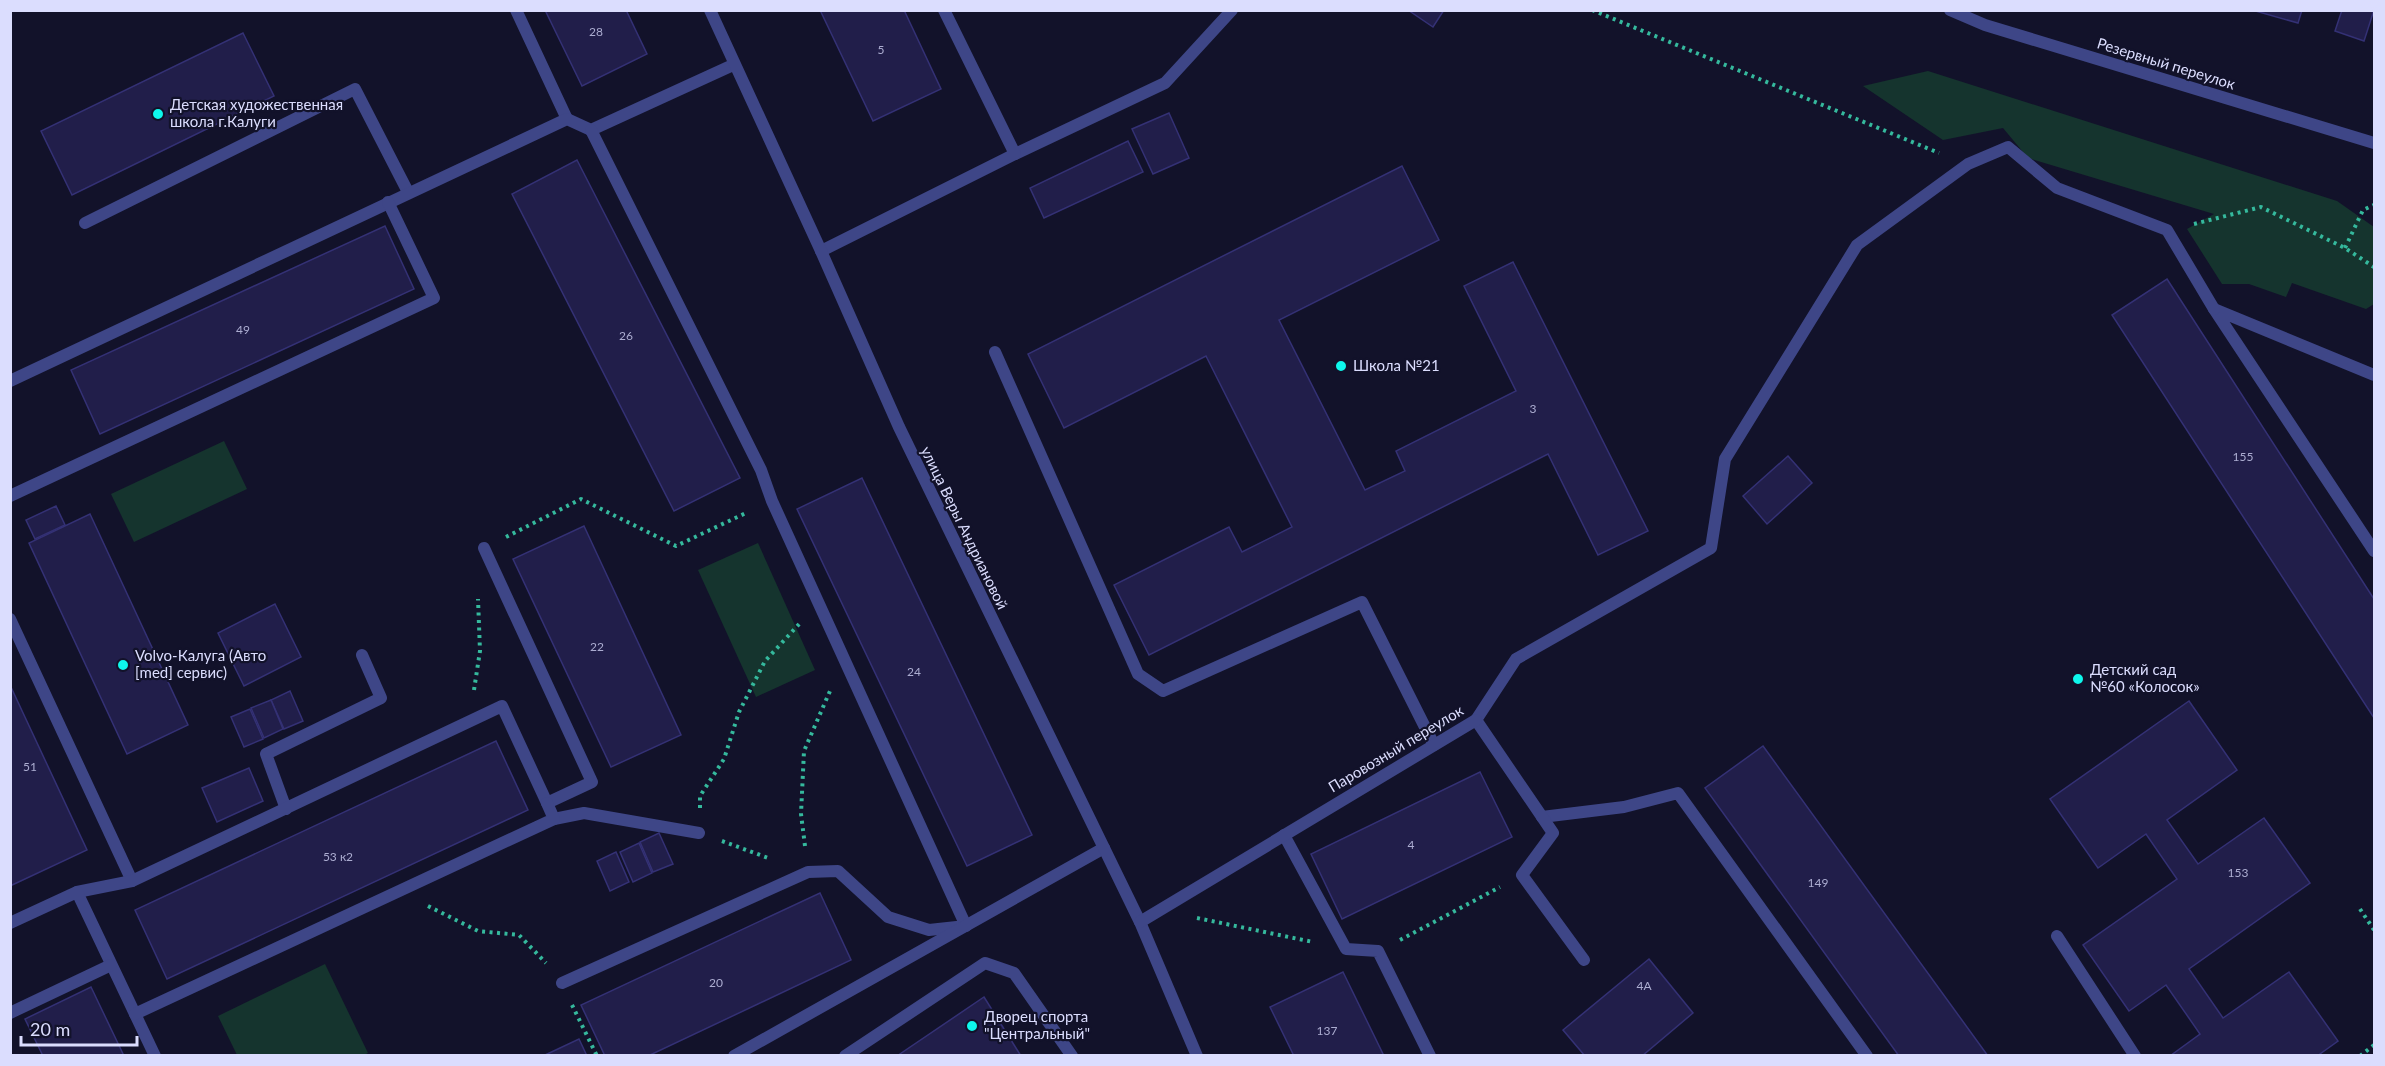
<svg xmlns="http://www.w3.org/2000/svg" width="2385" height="1066" font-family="Lato,sans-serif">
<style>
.green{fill:#15342e}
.building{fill:#211e4a;stroke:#343175;stroke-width:1.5}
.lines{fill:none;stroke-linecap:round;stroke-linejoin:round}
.path{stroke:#35b99d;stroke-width:4;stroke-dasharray:3 4.5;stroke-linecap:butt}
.lane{stroke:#3e4687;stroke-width:12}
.street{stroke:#3e4687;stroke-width:12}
.poi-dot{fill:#0ef7ec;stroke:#12122a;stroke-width:2}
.labels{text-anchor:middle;stroke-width:4.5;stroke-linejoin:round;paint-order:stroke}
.number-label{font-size:12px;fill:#acadd1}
.street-label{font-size:15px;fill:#dbddfe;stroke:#12122a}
.poi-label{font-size:15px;fill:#dbddfe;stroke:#12122a;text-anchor:start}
</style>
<rect width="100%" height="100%" fill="#12122a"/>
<!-- green -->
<g class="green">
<polygon points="1928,71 2337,201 2374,227 2374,304 2366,309 2292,283 2286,297 2249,284 2222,284 2187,229 2214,214 2028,158 2003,128 1943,140 1863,86"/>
<polygon points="224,441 247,489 134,542 111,494"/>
<polygon points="758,543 815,670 756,697 698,570"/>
<polygon points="325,964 368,1053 362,1056 237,1055 218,1016"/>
</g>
<!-- building -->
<g class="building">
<polygon points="545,10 626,10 647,54 582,86"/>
<polygon points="820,10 904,10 941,89 873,121"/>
<polygon points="1408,10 1444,10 1433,27"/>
<polygon points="2252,10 2302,10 2298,23"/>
<polygon points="2342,10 2374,10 2364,41 2335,31"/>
<polygon points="243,33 274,96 72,195 41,131"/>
<polygon points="1169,113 1189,158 1153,174 1132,129"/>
<polygon points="1128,141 1143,172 1044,218 1030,188"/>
<polygon points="577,160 740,478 674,511 512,194"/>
<polygon points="1402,166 1439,240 1279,320 1365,490 1405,471 1396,451 1516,391 1464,286 1513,262 1648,531 1598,555 1548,454 1149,655 1114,585 1229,527 1242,552 1292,527 1206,356 1064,428 1028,354"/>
<polygon points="385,226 414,289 100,434 71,370"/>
<polygon points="2167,279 2374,599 2374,718 2112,315"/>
<polygon points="1788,456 1812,483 1767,524 1743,496"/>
<polygon points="862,478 1032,835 967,866 797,509"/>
<polygon points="56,506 65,525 35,539 26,520"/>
<polygon points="90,514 188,725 127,754 29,543"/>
<polygon points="584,526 681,735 611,767 513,559"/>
<polygon points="275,604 301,657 244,686 218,633"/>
<polygon points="10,685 87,850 10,886"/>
<polygon points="290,691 303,721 284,729 271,700"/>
<polygon points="271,700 283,729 264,738 251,708"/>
<polygon points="2189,701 2237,770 2167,820 2198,864 2264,818 2310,883 2189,969 2223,1018 2289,972 2338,1041 2317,1056 2170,1056 2200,1034 2166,985 2129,1011 2083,945 2177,879 2146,834 2098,868 2050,799"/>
<polygon points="250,709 263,739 244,747 231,717"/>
<polygon points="496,741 528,810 167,979 135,910"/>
<polygon points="1763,746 1988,1056 1899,1056 1705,788"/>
<polygon points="249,768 263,801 217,822 202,788"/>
<polygon points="1480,772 1512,837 1342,919 1311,854"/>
<polygon points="659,833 673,864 653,872 640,842"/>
<polygon points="639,843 652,873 633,882 620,852"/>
<polygon points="616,852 629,882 610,891 597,861"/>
<polygon points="820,893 851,960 648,1056 605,1056 581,1005"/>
<polygon points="1649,959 1693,1013 1642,1056 1585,1056 1563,1030"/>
<polygon points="1343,972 1384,1056 1294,1056 1270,1007"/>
<polygon points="91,987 124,1056 43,1056 25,1019"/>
<polygon points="984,997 1021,1056 897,1056"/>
<polygon points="579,1039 587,1056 543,1056"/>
</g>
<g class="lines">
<!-- path -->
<g class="path">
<polyline points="1592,10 1939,153"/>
<polyline points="2194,224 2261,207 2345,248 2374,267"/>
<polyline points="2345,248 2363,210 2374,205"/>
<polyline points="506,537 581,499 676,546 748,512"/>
<polyline points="474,690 480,651 478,599"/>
<polyline points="700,808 700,796 724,759 739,712 765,661 801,622"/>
<polyline points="722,841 771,859"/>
<polyline points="805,846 801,814 804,751 830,691"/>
<polyline points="428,906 478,931 519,935 546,963"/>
<polyline points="2360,909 2374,930"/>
<polyline points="1197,918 1313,942"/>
<polyline points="1400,940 1500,887"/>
<polyline points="572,1005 597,1056"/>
<polyline points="2360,1056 2374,1045"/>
</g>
<!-- lane -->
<g class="lane">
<polyline points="516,10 567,119"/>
<polyline points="1015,154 1165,83 1232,10"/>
<polyline points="85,223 355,89 408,192"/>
<polyline points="821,251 1015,154 944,10"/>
<polyline points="995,352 1138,674 1163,691 1362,602 1434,745"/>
<polyline points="2374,375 2214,309 2374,551"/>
<polyline points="10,381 567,119 591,130 733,65"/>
<polyline points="10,496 434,298 388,202"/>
<polyline points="10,619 132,881"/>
<polyline points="286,809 266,754 381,698 362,655"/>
<polyline points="1542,817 1624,807 1678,793 1867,1056"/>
<polyline points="554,819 584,813 699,833"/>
<polyline points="1284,835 1346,949 1378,951 1430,1056"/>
<polyline points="77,892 132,881 502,706 547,803 592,782 484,548"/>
<polyline points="10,923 77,892 155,1056"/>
<polyline points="2057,936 2135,1056"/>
<polyline points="1584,960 1522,875 1553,833 1476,720 1516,659 1711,548 1725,459 1857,245 1968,164 2008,147 2057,188 2167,230 2214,309"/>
<polyline points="562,983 808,872 838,871 888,917 929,930 966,926 772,501 761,470 591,130"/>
<polyline points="10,1013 111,965"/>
<polyline points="135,1014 554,819 547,803"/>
<polyline points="734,1056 1104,848"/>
<polyline points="845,1056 985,963 1014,973 1072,1056"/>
</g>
<!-- street -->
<g class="street">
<polyline points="710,10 821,251 899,427 1140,922 1197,1056"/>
<polyline points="1950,10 1985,25 2374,143"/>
<polyline points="1140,922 1476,720"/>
</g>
</g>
<!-- markers -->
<g class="poi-dot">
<circle cx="158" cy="114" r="6"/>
<circle cx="1341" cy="366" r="6"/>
<circle cx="123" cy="665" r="6"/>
<circle cx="2078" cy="679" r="6"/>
<circle cx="972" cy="1026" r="6"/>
</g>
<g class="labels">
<!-- number labels -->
<g class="number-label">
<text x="596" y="36">28</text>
<text x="881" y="54">5</text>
<text x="243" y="334">49</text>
<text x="626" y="340">26</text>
<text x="1533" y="413">3</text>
<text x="2243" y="461">155</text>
<text x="597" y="651">22</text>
<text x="914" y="676">24</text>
<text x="30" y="771">51</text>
<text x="1411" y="849">4</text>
<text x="338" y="861">53 к2</text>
<text x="2238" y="877">153</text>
<text x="1818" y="887">149</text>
<text x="716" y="987">20</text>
<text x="1644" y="990">4А</text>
<text x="1327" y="1035">137</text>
</g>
<!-- street labels -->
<g class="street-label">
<text transform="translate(2166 64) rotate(17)" y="5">Резервный переулок</text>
<text transform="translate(964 528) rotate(64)" y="5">улица Веры Андриановой</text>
<text transform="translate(1396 749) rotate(-31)" y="5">Паровозный переулок</text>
</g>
<!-- poi labels -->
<g class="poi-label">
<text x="170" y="110">Детская художественная<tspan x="170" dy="17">школа г.Калуги</tspan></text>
<text x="1353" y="371">Школа №21</text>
<text x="135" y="661">Volvo-Калуга (Авто<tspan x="135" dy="17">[med] сервис)</tspan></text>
<text x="2090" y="675">Детский сад<tspan x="2090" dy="17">№60 «Колосок»</tspan></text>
<text x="984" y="1022">Дворец спорта<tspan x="984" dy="17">"Центральный"</tspan></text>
</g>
</g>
<!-- border -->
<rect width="2385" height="1066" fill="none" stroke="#dbddfe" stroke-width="24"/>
<!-- scale -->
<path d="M21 1036v9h116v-9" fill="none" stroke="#dbddfe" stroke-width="3"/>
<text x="30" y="1036" font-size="18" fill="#dbddfe" stroke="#12122a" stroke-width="4.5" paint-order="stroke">20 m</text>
</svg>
